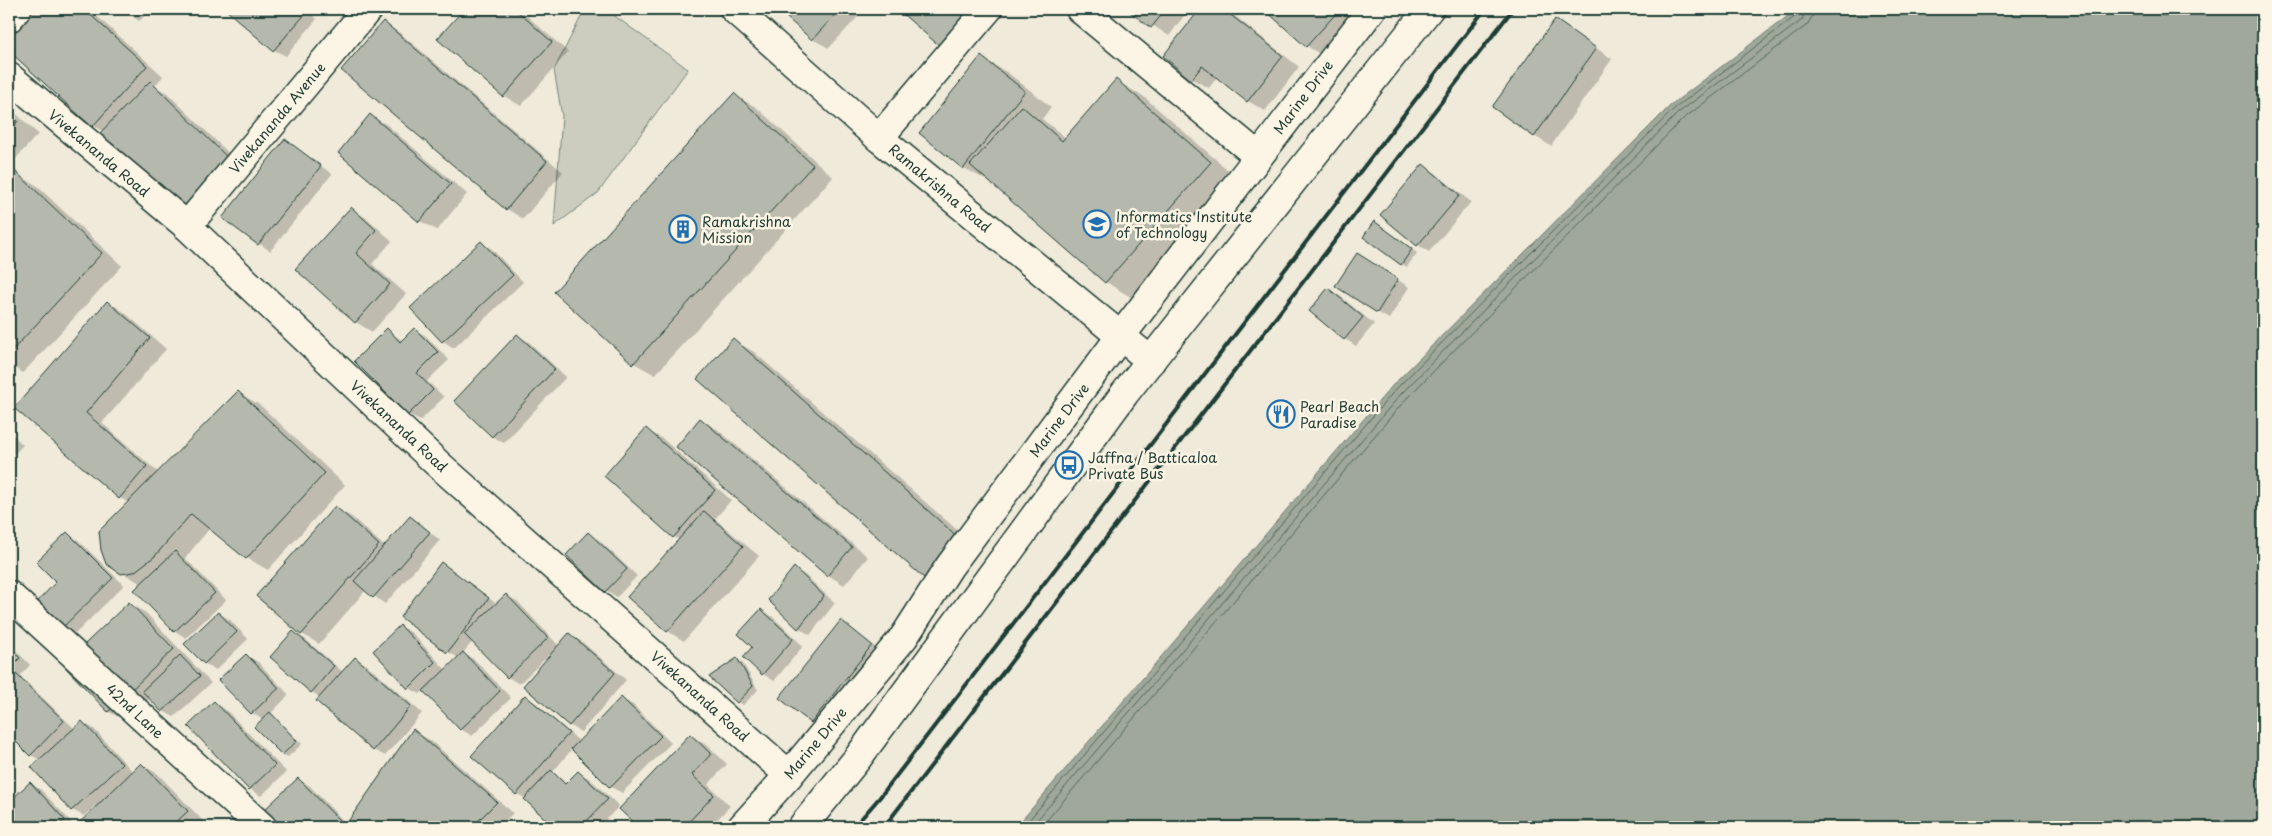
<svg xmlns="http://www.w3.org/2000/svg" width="2272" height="836" viewBox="0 0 2272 836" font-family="'Playpen Sans',sans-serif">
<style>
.green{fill:#cccdbf;stroke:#76857a}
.water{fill:#9fa89a;stroke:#6c7d71}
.shadow{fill:#0003;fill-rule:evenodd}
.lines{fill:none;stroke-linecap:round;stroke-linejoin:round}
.shore{stroke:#52685d;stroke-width:1}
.building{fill:#b5b9ad;stroke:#1f3d34}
.street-casing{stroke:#1f3d34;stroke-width:31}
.secondary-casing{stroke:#1f3d34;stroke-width:31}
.primary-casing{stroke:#1f3d34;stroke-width:31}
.street{stroke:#fcf5e5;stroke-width:28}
.secondary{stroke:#fcf5e5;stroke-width:28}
.primary{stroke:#fcf5e5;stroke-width:28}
.rail{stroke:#1f3d34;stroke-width:4}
.labels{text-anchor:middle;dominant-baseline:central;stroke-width:5;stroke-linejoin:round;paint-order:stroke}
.street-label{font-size:14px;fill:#1f3d34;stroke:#fcf5e5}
.poi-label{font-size:14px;fill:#1f3d34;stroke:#fcf5e5;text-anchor:start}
</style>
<rect width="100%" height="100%" fill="#efeada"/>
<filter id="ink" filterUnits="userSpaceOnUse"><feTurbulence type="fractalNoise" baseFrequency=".02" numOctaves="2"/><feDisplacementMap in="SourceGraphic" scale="10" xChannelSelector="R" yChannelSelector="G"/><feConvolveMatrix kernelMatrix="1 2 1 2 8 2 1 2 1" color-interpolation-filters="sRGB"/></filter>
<g filter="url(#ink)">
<polygon class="green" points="585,9 605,9 688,69 598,193 554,226 562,116 554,70"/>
<polygon class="water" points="1797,9 2263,9 2263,827 1016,827 1392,386 1671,105"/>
<g class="shadow">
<polygon points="24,9 89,9 163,76 155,86 167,93 249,173 199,225 103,131 93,126 9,49 9,26"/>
<polygon points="122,9 152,9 139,21"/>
<polygon points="227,9 305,9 317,19 286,56 274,50"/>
<polygon points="465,9 519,9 568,52 521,106 504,96 439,39"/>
<polygon points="779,9 865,9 829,48 812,39"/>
<polygon points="899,9 974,9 944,48"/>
<polygon points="1128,9 1189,9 1169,36"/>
<polygon points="1202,9 1226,9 1299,67 1265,111 1248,101 1217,77 1209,88 1192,79 1164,56"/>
<polygon points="1266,9 1358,9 1323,56 1307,46"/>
<polygon points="1555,20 1612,59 1551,146 1534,136"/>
<polygon points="383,23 400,33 563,172 523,219 507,209 343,70"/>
<polygon points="981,57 1008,73 1051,107 1042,119 1066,138 1116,81 1143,96 1237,178 1132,298 1106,282 991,183 964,168 921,133"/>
<polygon points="734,95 756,107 833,177 655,375 634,363"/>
<polygon points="9,107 38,134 9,166"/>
<polygon points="370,115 387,125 467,194 437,230 420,221 339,152"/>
<polygon points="285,140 332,174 270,251 223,218"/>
<polygon points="1423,165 1434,172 1471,202 1429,252 1418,245 1382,215"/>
<polygon points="15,173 36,185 122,266 23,373 9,364 9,180"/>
<polygon points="351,209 368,219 392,241 372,264 406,294 372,332 356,322 297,269"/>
<polygon points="1380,226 1417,253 1407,267 1402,264"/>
<polygon points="481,243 492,249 523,282 454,348 443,341"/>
<polygon points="1368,261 1409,287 1389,319 1377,312"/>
<polygon points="1328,290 1340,296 1374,324 1356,346 1345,339"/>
<polygon points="108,302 124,312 166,349 102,423 159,473 239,393 260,405 345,485 268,570 247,558 210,528 185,558 226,600 186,638 175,631 142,584 121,572 129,503 120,498 16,408"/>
<polygon points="414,329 426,336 449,360 427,381 444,397 420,421 408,414 387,330 403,341"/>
<polygon points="517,335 529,342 566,377 504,443 492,436"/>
<polygon points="733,340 754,352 980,550 945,589 924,577"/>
<polygon points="701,420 717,429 868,557 844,585 828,575"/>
<polygon points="646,430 663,439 731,500 715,519 759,556 684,641 667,631 680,540 674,537"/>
<polygon points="9,431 23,445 9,460"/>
<polygon points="335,508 352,517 385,547 411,518 440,540 385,604 366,590 319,644 302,634 258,596"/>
<polygon points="67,533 78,540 124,585 74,635 62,628 58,582"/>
<polygon points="588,533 599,540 637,576 617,597 606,591"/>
<polygon points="441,564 497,604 506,595 518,602 559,646 570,635 581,641 626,680 581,732 569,725 552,652 519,684 508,677 473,641 463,653 475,660 511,698 472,736 461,729 424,690 420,694 409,688 400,626 412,633 446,670 459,658 448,652"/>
<polygon points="795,569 806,576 835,603 810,635 799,628 770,600"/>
<polygon points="129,603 146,613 211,683 174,717 163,711 150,698 126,721 109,712 65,665"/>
<polygon points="762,610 773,617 803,646 774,681 763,674 744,657 754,647"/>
<polygon points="219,613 230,620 248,639 216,670 204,663"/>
<polygon points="841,622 883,653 823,729 811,722"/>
<polygon points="293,633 305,639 343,672 355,658 367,665 422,713 385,756 374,750 321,698 312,692 272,657"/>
<polygon points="9,643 30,665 20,676 75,729 82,722 94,729 133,772 141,764 158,774 203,821 197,827 79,827 78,826 96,808 95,806 84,816 72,810 40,760 31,755 9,733"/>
<polygon points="246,655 258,662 289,695 270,714 302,744 288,757 282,754 263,720 252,713 220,680"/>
<polygon points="737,659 742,662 758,690 743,705 738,702"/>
<path d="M525 697 536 703 580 742 622 699 633 705 671 743 622 793 611 787 572 749 552 773 567 783 578 772 590 779 619 806 599 827H556L527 799 517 794 473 756ZM560 777 571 787 569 789 560 780Z"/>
<polygon points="215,703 226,710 286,772 261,796 250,789 190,727"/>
<polygon points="413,731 430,740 513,813 500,826 501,827 278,827 264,812 298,779 310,786 347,825"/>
<polygon points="690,735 707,745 727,764 708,785 730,806 710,827 640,827 621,809"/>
<polygon points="9,779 15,784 9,791"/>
<polygon points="30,784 41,790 76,827 9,827 9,803"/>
</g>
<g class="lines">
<g class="shore">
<polyline points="1023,827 1396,389 1674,109 1797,15 1800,9"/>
<polyline points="1031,827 1401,394 1678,113 1802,20 1806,9"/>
<polyline points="1041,827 1406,399 1683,119 1807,25 1812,17 1814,9"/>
</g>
</g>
<g class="building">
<polygon points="22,9 84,9 147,66 92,127 9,51 9,24"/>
<polygon points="225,9 303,9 307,12 273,51"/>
<polygon points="464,9 515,9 552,42 503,97 437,39"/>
<polygon points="777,9 840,9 812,40"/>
<polygon points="897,9 971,9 943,49"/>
<polygon points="1126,9 1166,9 1151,28"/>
<polygon points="1200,9 1223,9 1283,56 1247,102 1202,66 1191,80 1163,56"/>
<polygon points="1264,9 1340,9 1306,47"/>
<polygon points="1555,19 1596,48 1534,137 1492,107"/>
<polygon points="383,21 547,161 506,210 341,70"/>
<polygon points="981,56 1025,91 963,169 919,133"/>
<polygon points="1116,79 1211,162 1105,283 970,165 1022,106 1062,141"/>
<polygon points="150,81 233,163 181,217 98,135"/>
<polygon points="734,93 813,165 633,364 554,292"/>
<polygon points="9,113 18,121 9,131"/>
<polygon points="370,114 451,184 419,222 338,153"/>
<polygon points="285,139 321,166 258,245 222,218"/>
<polygon points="1423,164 1460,195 1417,246 1380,215"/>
<polygon points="15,171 102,253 9,354 9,178"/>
<polygon points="351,207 376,230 356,253 390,284 355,323 295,269"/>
<polygon points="1374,221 1412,249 1401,265 1363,237"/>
<polygon points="481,241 513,275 442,342 410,308"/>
<polygon points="1357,253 1398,279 1377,313 1335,286"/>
<polygon points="1328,288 1363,317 1344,340 1309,311"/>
<polygon points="107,301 150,338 86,413 147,466 119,499 14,408"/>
<polygon points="387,328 400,342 414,328 438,352 417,373 433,390 408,415 354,361"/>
<polygon points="517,334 555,369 492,437 454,401"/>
<polygon points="733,338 959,538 924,578 697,379"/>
<polygon points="238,391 325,473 246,559 191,514 155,556 134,572 121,574 106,564 101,550 99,531"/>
<polygon points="700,418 852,547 827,576 676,447"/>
<polygon points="646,428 715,490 673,538 604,476"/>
<polygon points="335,506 379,545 301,635 256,596"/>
<polygon points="704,511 743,546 667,632 627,597"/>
<polygon points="410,516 430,532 373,598 354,581"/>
<polygon points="67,532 113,578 61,629 35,604 56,582 36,562"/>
<polygon points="588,532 627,569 605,592 566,555"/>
<polygon points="175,551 215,593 174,632 134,590"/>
<polygon points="441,562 489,598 447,653 400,617"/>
<polygon points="794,567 824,596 798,629 768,600"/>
<polygon points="506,594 548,638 507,678 464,634"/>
<polygon points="129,602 174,649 108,712 63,665"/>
<polygon points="761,609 793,639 762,675 743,657 752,647 738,634"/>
<polygon points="218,612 237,632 204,664 184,644"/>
<polygon points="841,620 872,645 811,723 779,698"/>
<polygon points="400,625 435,662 408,689 373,651"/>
<polygon points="293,631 334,666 311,693 270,657"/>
<polygon points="569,633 615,673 569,726 523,686"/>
<polygon points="9,647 20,658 9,669"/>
<polygon points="463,652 500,691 460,730 423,691"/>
<polygon points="246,654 279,688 251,714 218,680"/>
<polygon points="180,655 200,676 162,712 142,691"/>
<polygon points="355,657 411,706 373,751 316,701"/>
<polygon points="737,658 753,686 737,703 709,677"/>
<polygon points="12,670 64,721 30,756 9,735 9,673"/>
<polygon points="525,695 569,733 516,795 471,756"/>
<polygon points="621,697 661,736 610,788 571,749"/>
<polygon points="214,701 275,765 249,790 188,726"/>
<polygon points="270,712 297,741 282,755 254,727"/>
<polygon points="82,721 122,764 71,811 31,767"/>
<polygon points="413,729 497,802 472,827 344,827"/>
<polygon points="690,734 711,754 692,775 714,795 684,827 638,827 619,809"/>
<polygon points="141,763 188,811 171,827 77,827 76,826"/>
<polygon points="551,770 565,784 578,771 608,799 581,827 554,827 524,799"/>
<polygon points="298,778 340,821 333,827 276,827 262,812"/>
<polygon points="30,782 65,820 57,827 9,827 9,802"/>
</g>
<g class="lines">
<g class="street-casing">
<g id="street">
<polyline points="1080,9 1258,156"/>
<polyline points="9,18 17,9"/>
<polyline points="879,138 988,9"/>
<polyline points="187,226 368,9"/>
<polyline points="9,595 262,827"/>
</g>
</g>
<g class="secondary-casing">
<g id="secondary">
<polyline points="734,9 879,138 1151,361"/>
<polyline points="9,77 187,226 438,464 789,775"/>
</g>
</g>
<g class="primary-casing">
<g id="primary">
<polyline points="742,827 789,775 904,637 949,567 1120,337 1372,9"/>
<polyline points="802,827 857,759 1125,393 1429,9"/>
</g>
</g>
<use href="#street" class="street"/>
<use href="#secondary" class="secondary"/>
<use href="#primary" class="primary"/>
<g class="rail">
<polyline points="854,827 880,797 1485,9"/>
<polyline points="884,827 1513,9"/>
</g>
</g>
</g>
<defs>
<g id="university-ring" transform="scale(1.4375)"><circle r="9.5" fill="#fcf5e5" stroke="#1f6fb2" stroke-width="1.5"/><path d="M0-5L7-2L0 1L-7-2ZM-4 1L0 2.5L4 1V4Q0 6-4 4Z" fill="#1f6fb2"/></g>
<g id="building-ring" transform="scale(1.4375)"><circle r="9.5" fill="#fcf5e5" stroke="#1f6fb2" stroke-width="1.5"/><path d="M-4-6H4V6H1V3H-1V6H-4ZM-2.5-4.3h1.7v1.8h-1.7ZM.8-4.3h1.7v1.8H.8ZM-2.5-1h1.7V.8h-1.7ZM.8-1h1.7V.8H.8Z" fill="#1f6fb2"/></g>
<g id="restaurant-ring" transform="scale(1.4375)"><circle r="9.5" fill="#fcf5e5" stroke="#1f6fb2" stroke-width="1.5"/><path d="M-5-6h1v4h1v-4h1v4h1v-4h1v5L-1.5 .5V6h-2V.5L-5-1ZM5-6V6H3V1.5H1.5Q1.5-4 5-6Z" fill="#1f6fb2"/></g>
<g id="bus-ring" transform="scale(1.4375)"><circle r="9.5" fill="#fcf5e5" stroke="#1f6fb2" stroke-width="1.5"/><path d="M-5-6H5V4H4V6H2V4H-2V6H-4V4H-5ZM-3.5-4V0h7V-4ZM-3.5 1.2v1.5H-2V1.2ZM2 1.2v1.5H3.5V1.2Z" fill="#1f6fb2"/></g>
</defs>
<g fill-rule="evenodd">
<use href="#university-ring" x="1097" y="224"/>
<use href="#building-ring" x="683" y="229"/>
<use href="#restaurant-ring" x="1281" y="414"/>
<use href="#bus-ring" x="1069" y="465"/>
</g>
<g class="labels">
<g class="street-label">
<text transform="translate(1303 97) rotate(-53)">Marine Drive</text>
<text transform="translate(277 118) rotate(-50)">Vivekananda Avenue</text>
<text transform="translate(99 153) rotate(40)">Vivekananda Road</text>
<text transform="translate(940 188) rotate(40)">Ramakrishna Road</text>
<text transform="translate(1059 420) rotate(-53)">Marine Drive</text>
<text transform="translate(399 426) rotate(43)">Vivekananda Road</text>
<text transform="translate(700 696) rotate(42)">Vivekananda Road</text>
<text transform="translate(135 711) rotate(43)">42nd Lane</text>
<text transform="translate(815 743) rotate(-50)">Marine Drive</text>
</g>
<g class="poi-label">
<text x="1116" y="216">Informatics Institute<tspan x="1116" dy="16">of Technology</tspan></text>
<text x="702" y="221">Ramakrishna<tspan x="702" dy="16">Mission</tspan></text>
<text x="1300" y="406">Pearl Beach<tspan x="1300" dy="16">Paradise</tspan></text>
<text x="1088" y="457">Jaffna / Batticaloa<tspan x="1088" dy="16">Private Bus</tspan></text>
</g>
</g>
<rect width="2272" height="836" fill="none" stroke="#fcf5e5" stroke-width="30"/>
<rect x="15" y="15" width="2242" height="806" fill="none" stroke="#1f3d34" stroke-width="2" filter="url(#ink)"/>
</svg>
